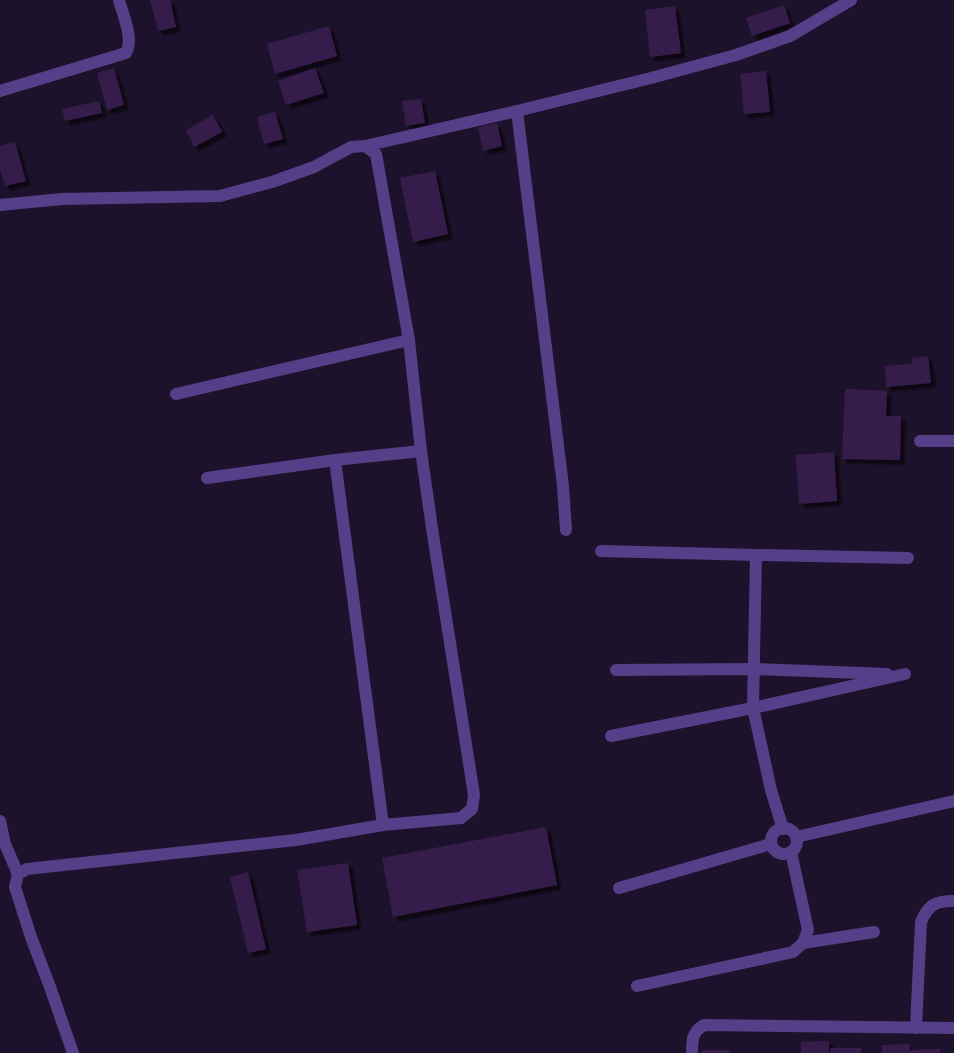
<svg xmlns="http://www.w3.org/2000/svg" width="954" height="1053" viewBox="0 0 954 1053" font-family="'Alegreya Sans',sans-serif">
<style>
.building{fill:#351e4b;filter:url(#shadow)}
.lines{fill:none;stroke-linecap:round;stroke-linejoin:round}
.minor{stroke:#573e88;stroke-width:12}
</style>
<defs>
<filter id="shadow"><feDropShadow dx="4.5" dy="4.5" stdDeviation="1" flood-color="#0009"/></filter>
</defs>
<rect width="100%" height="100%" fill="#1d122b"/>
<g class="building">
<polygon points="150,0 170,0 176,27 158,31"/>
<polygon points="784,5 790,23 752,36 746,18"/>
<polygon points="675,6 681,53 650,57 645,10"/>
<polygon points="329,26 337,56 275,74 267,44"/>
<polygon points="114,68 124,105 107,110 97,73"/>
<polygon points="315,68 324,93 286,105 278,81"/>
<polygon points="766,71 770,112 744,114 740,74"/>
<polygon points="421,99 425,123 406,126 402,101"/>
<polygon points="99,101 102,113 65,121 62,109"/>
<polygon points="275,112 283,139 264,144 257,117"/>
<polygon points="213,115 222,132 194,147 186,130"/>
<polygon points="497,123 502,146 483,151 478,127"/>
<polygon points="15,142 26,181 5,186 0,169 0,146"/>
<polygon points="435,171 448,234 413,242 400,178"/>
<polygon points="928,356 931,383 886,387 885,366 912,364 912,358"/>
<polygon points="845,389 887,391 886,416 901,416 900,460 842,459"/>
<polygon points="834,452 837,501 799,504 796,455"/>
<polygon points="546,827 557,885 393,917 382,858"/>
<polygon points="348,863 357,925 307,932 297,870"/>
<polygon points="248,872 266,949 248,953 230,877"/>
<polygon points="829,1041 829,1053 801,1053 801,1042"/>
<polygon points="909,1044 910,1053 882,1053 882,1045"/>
<rect x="830" y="1048" width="31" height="5"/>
<polygon points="940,1049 940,1053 910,1053 910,1050"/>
<rect x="702" y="1050" width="27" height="3"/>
</g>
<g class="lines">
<g class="minor">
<path d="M0 91 126 53C134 38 123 16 119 0"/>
<polyline points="517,111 563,486 566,530"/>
<polyline points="365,146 517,111 651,78 736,55 790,36 851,0"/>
<polyline points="0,205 62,199 220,196 272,182 314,167 351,147 365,146 376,154 409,340 421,451 433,535 474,795 472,809 461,818 383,825 296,840 27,869 18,874 15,887 31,937 50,987 73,1053"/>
<polyline points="176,394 409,340"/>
<polyline points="920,441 954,441"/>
<polyline points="335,460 383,825"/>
<polyline points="207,478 335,460 421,451"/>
<polyline points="601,551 756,555"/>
<polyline points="616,670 754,669 887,674"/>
<polyline points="611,736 753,708 905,674"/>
<polyline points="0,821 5,844 18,874"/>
<circle cx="784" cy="841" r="13"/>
<polyline points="783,829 771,790 753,708 756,555 908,558"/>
<polyline points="796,837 954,801"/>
<polyline points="619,888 771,844"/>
<polyline points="803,943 874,932"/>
<polyline points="637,986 793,952 803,943 808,930 791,852"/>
<path d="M916 1028 921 922C928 905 935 901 954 901"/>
<path d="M692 1053C692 1040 692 1032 704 1025L954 1028"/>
</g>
</g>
</svg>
